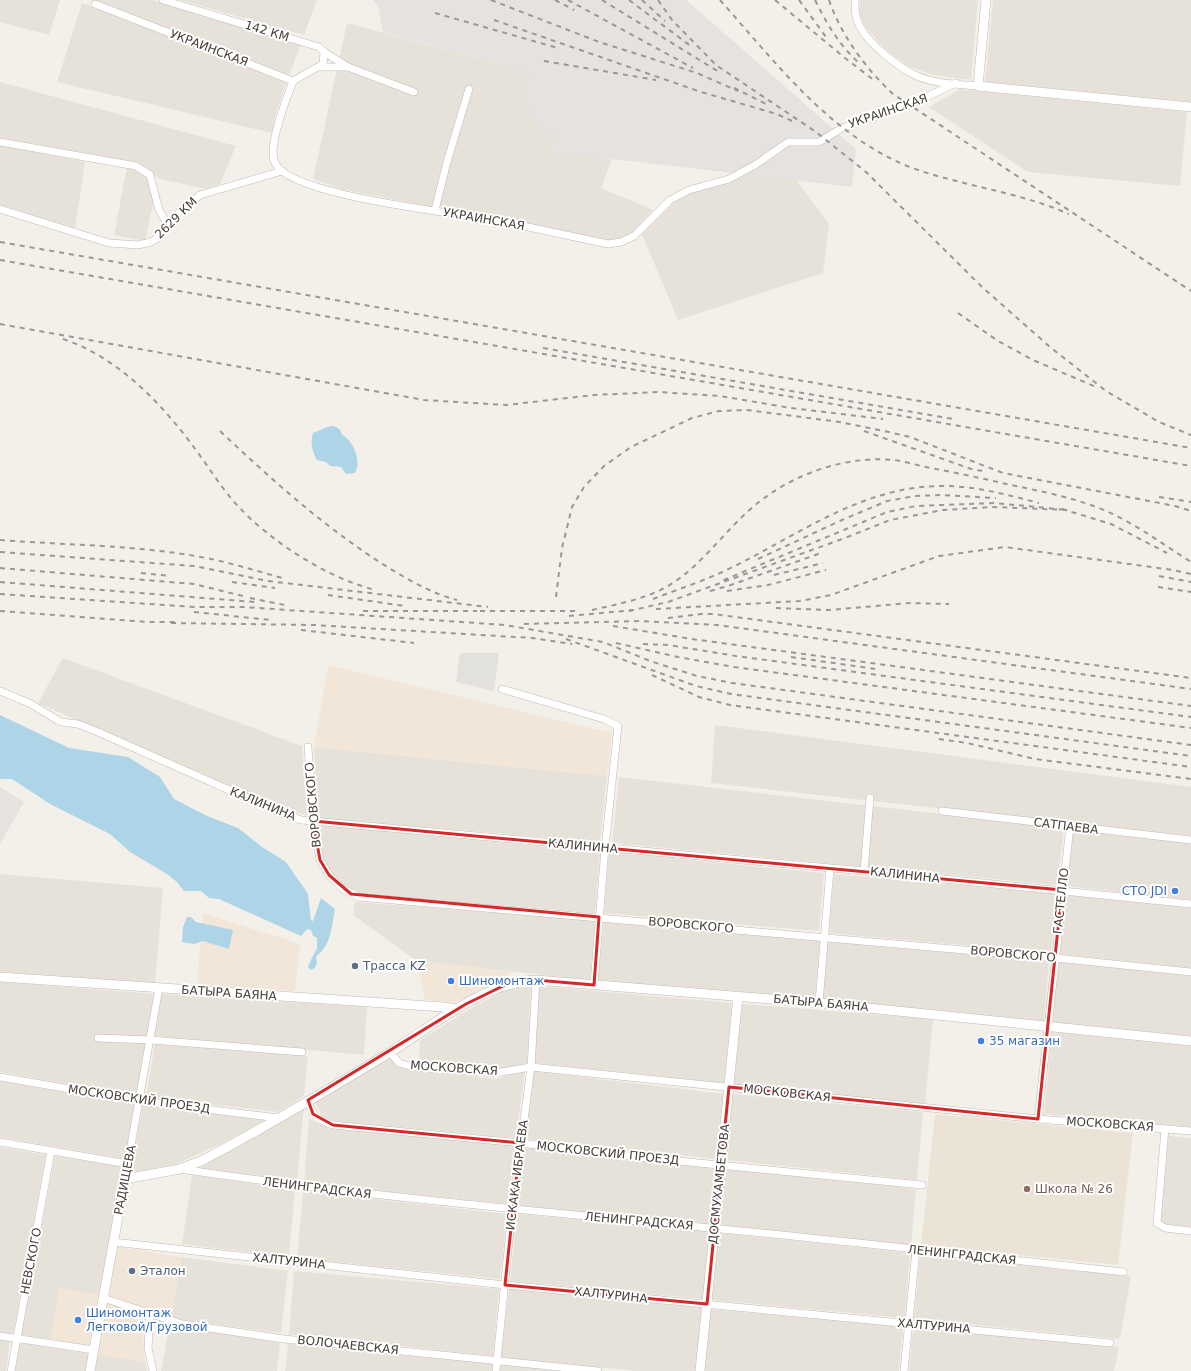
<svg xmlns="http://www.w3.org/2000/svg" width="1191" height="1371" viewBox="0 0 1191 1371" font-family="'DejaVu Sans',sans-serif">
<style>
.residential{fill:#e6e2d9}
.commercial{fill:#f2e6d9}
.industrial{fill:#e6e2df}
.education{fill:#ebe4d6}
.parking{fill:#e2e1de}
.water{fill:#aed4e8}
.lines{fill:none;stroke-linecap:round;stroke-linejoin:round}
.minor-casing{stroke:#c1bab1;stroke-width:8}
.tertiary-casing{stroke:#c1bab1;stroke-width:10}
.minor{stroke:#fff;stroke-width:7}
.tertiary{stroke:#fff;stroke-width:9}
.rail{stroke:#989898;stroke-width:2;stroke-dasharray:5 5;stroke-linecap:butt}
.marked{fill:none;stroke:#d62828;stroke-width:3;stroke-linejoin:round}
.shop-dot{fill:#3f7fe0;stroke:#fff;stroke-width:1.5}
.service-dot{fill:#5c6f8a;stroke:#fff;stroke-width:1.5}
.education-dot{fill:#8d6e63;stroke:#fff;stroke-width:1.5}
.labels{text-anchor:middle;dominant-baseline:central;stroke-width:4;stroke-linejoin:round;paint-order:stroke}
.street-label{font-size:12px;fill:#464139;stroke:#fff}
.shop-label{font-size:12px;fill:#366cbe;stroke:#fff;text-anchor:start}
.service-label{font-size:12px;fill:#4e5e75;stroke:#fff;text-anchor:start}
.education-label{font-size:12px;fill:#785e54;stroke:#fff;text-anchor:start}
</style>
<rect width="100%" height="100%" fill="#f3f0ea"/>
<g class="residential">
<polygon points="0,0 60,0 49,35 0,22"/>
<polygon points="95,0 153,0 301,44 289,75"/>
<polygon points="180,0 317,0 304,35"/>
<polygon points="860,0 978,0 971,80 933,75 910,67 886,50 864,25 859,12"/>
<polygon points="993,0 1191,0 1191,102 985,82"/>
<polygon points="82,3 286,83 275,117 272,133 57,82"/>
<polygon points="347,23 530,72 559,136 553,152 612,159 601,188 653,210 632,233 619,239 605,241 494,217 439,207 450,161 473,88 467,85 443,161 432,207 341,189 313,179"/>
<polygon points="0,82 236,146 220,184 206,189 160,179 137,162 0,138"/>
<polygon points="960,89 1187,112 1180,186 1028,172 929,107"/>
<polygon points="0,145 85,162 75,228 0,205"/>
<polygon points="777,154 829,224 823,273 678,320 642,234 676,201 690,192 730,182"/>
<polygon points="127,167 143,173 151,181 154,199 145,241 114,235"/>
<polygon points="63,658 302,746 307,815 282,809 38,703"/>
<polygon points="715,725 1191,787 1191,836 711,783"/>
<polygon points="314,747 607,776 600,842 317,818"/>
<polygon points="619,777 1064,828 1057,885 612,843"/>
<polygon points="318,825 600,852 595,913 360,893 344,886 332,874 321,851"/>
<polygon points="1073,830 1191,843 1191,900 1066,886"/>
<polygon points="609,852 824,873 819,931 604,913"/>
<polygon points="0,874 163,888 155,983 0,972"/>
<polygon points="834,874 1057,894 1051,953 829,933"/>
<polygon points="1065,895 1191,908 1191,968 1060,954"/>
<polygon points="355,902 595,920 590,980 417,961 353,915"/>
<polygon points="604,921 820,941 815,998 598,981"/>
<polygon points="828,942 1049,961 1044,1021 823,1000"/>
<polygon points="1059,962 1191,976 1191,1036 1052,1023"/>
<polygon points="0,982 154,994 136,1096 0,1072"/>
<polygon points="531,986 527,1063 495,1070 419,1064 420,1040 475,1006 506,990"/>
<polygon points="539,986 732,1003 724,1083 535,1063"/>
<polygon points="162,994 367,1007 364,1055 154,1036"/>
<polygon points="742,1004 933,1019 925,1104 734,1085"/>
<polygon points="1052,1032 1191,1046 1191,1127 1044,1114"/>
<polygon points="155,1044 308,1056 304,1096 278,1112 146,1097"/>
<polygon points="389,1057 401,1068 495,1079 525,1070 516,1138 334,1121 322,1116 314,1101"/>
<polygon points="533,1071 724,1094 717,1159 525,1139"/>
<polygon points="0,1081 135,1105 125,1159 0,1137"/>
<polygon points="733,1094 923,1112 917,1180 726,1160"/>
<polygon points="143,1105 265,1120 223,1143 176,1164 130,1173"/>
<polygon points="304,1107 297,1180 197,1169 228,1152"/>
<polygon points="309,1118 317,1123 333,1129 516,1146 508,1204 304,1183"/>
<polygon points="1169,1136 1191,1138 1191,1227 1159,1225"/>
<polygon points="0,1147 46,1155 13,1335 0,1332"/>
<polygon points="525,1147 717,1167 711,1224 518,1206"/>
<polygon points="55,1156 123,1167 99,1295 59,1288 51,1339 21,1335"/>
<polygon points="725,1168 916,1189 911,1245 718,1225"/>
<polygon points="192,1175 295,1190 289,1257 182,1244"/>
<polygon points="303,1191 507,1214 500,1279 297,1258"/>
<polygon points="517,1214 709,1231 704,1299 510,1281"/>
<polygon points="719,1233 910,1253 905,1318 712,1300"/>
<polygon points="920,1255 1131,1276 1120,1339 914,1319"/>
<polygon points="181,1257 288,1271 281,1333 183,1320 171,1317"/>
<polygon points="294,1271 499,1289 493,1356 289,1334"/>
<polygon points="509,1289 703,1308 696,1371 638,1371 501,1358"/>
<polygon points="710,1309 903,1327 899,1371 704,1371"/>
<polygon points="170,1325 280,1343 277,1371 161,1371"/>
<polygon points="913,1328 1119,1347 1114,1371 909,1371"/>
<polygon points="0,1340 10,1341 6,1371 0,1371"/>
<polygon points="20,1343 89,1354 86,1371 15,1371"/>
<polygon points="288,1344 493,1364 492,1371 285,1371"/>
<polygon points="97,1354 145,1362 147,1371 94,1371"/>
<polygon points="501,1364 557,1371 500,1371"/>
</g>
<g class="commercial">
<polygon points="328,665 612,733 607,776 314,747"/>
<polygon points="203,913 300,944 295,991 197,985"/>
<polygon points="417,961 514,972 461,1000 450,1002 425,1000"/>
<polygon points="116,1246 181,1257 171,1317 107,1295"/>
<polygon points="59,1288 99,1295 89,1346 51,1339"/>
<polygon points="106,1303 146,1318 143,1339 145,1362 97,1354"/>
</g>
<g class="industrial">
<polygon points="373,0 686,0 856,149 852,187 553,152 559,136 536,127 523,91 529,72 383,32 378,6"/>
<polygon points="0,787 24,802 0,844"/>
</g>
<polygon class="education" points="935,1114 1133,1133 1118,1265 921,1245"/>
<polygon class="parking" points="460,653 499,653 494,691 456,682"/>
<g class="water">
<path d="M330 426C337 426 340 428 342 435 353 440 362 461 355 473L346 474 341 467 330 466 326 462 317 460C312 451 310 443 313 433Z"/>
<path d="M0 715 69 748 128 757 160 777 174 799 207 816 238 828 262 847 286 862 308 894 311 920 313 921 321 898 335 909C332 925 331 947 316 956L317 963 315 968 311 970 308 967C310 962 314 953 317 949V938L313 936 311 930 307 929 301 936 219 899 209 898 201 891H184L177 882 167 874 130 852 110 834 50 804 12 779H0Z"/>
<polygon points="187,917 191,917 196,922 233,930 229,949 203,941 194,944 182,942 183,927"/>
</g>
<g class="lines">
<g class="minor-casing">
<g id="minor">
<polyline points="163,0 319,47 324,52 323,64 293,81"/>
<path d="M855 0C855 9 855 18 860 27 870 45 899 68 917 76 935 84 958 84 978 86"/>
<path d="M95 4 293 81C287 98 267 146 275 163 290 196 457 213 495 220 533 228 570 236 608 244L621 242 634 236 670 200 689 190 729 179 755 165 788 142H819L842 128 909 105 956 83"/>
<polyline points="324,52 348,67"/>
<polyline points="319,67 348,67 414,92"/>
<polyline points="0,142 136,166 150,175 159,210 168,225"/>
<polyline points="0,209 109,243 138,245 151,242 159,237 181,210 200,195 282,171"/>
<polyline points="435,210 447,162 469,89"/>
<polyline points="502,689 604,719 618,726 605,848 594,985"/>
<polyline points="0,691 29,703 61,722 78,724 98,732 281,813 301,820 864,871 1191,904"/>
<polyline points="308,747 313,821 320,860 329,875 343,889 359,897 1055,958 1191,972"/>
<polyline points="942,811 1191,840"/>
<polyline points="864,871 870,798"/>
<polyline points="819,1003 830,869"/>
<polyline points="98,1038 151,1040 302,1052"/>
<polyline points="390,1052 399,1063 413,1067 495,1073 531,1067 1038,1119 1191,1131"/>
<polyline points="0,1077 139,1101 279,1118"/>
<path d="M308 1100C311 1114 319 1121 333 1125L520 1143 608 1154 922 1185"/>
<polyline points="1038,1119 1070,826"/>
<polyline points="1165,1129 1157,1223 1165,1228 1191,1231"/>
<polyline points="0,1142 128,1164"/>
<path d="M180 1169C356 1195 533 1211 711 1228 849 1241 986 1257 1123 1272"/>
<polyline points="125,1179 159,988"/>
<polyline points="113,1242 505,1285 1110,1343"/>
<polyline points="103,1298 182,1324 284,1339 598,1371"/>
<polyline points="150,1315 148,1348 153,1371"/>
<polyline points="0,1336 94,1350"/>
<polyline points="11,1371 51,1151"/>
<polyline points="496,1371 512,1210 531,1067 536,980"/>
<polyline points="904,1371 916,1250"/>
</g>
</g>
<g class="tertiary-casing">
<g id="tertiary">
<polyline points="986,0 978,86 1191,107"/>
<polyline points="0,977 443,1007 457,1009"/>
<path d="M90 1371 125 1179 180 1169 203 1160C266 1127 328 1090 389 1053 434 1025 482 983 536 980L819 1003 1191 1041"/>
<polyline points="700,1371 738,996"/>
</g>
</g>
<use href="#minor" class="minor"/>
<use href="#tertiary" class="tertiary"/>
<g class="rail">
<polyline points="491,0 599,42 697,73 738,91"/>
<polyline points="555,0 574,10"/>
<polyline points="568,0 693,68"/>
<polyline points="602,0 719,72"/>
<polyline points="629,0 692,47"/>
<polyline points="642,0 665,21"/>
<polyline points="658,0 672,20 716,65 816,132 866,172 982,287 1050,347 1106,391 1159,422 1191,435"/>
<path d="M720 0C777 64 836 143 921 171 970 187 1021 193 1069 214"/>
<polyline points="775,0 845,58 875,81"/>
<polyline points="799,0 826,37"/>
<path d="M815 0C827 24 839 45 859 63"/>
<path d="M829 0C841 35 866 69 893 94L1191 291"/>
<polyline points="435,13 558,48"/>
<polyline points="494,20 701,92 777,114 792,121"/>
<polyline points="544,61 656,80"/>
<polyline points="734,88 766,104"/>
<polyline points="0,242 1191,448"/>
<polyline points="0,260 1191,466"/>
<polyline points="958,313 998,341 1033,360 1096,387"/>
<polyline points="0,324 424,400 506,405 594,395 658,392 720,396 791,408 883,419"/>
<path d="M63 339C118 357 163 405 196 450 210 469 222 489 238 506 271 542 329 579 376 590"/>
<polyline points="543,348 953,419"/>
<path d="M220 431C271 479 322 525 381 563 405 578 430 593 457 600"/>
<polyline points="864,431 974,470 987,471"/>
<polyline points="1159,497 1191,502"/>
<polyline points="1062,509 1111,524 1167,553"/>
<path d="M0 540C65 545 131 545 195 556 226 561 256 571 286 579"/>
<polyline points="0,552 194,566 268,581 488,607"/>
<polyline points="758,559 842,520 887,501 915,496 941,495 996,498"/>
<polyline points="0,568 194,584 247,597"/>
<polyline points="141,573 170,576"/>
<polyline points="774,575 823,563"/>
<polyline points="1159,576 1191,582"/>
<polyline points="0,582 255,602"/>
<polyline points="232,582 275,588"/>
<polyline points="1158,587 1191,592"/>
<polyline points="710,591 728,586 821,553"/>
<polyline points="727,591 768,585 826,570"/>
<polyline points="0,594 195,607 244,607 505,625 603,642 650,661 697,676 732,683 1191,745"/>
<polyline points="328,595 405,606"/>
<polyline points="556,597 562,548 572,507 584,487 604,466 631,447 692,418 719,411 747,410 840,422 884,431 910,437 1003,473 1175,506 1191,511"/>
<polyline points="250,598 285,605"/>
<path d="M653 599C674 591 697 583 718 574 791 541 859 485 944 486 976 486 1008 495 1039 503"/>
<polyline points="776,608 829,610 910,603 949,604"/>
<polyline points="656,609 800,601 831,595 939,556 1005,547 1173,570 1191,574"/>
<path d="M592 610C622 603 654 598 680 578 712 554 735 517 770 494 805 470 851 456 894 460 904 461 916 465 926 467 951 472 977 477 1002 483 1034 490 1068 496 1099 508 1132 521 1161 543 1191 562"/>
<polyline points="0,611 148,622 176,622"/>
<polyline points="363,611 477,611"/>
<polyline points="480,611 576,611"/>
<polyline points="629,611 668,602 845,538 890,520 943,510 993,507 1068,510 994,503 916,506 887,512 719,582"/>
<polyline points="194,612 271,620"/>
<polyline points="569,616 634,610"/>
<polyline points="668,618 701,614 713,614 1191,678"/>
<polyline points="171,623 314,625 532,638 572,644"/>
<polyline points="524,624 640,621 717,625 1191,689"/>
<polyline points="613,626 692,639 1191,706"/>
<polyline points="301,630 414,643"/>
<polyline points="566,639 696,686 731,694 1191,756"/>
<polyline points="616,643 678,657 734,667 1191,728"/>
<polyline points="643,644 668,645 736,656 1191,717"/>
<polyline points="791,657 876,669"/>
<polyline points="652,675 699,697 730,705 1191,767"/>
<polyline points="939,739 967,743 1035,759 1191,779"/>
</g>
</g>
<path class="marked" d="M313 821 1062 890 1038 1119 729 1087 707 1304 505 1285 520 1143 333 1125 313 1114 308 1100 466 1004 505 985 536 980 594 985 599 917 351 894 329 875 320 860Z"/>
<g class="shop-dot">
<circle cx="1175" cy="891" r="4"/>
<circle cx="451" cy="981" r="4"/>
<circle cx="981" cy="1041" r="4"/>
<circle cx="78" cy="1320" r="4"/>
</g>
<g class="service-dot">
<circle cx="355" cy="966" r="4"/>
<circle cx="132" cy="1271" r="4"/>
</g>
<circle class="education-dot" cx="1027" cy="1189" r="4"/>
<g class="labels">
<g class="street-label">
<text transform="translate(267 31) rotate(17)">142 КМ</text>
<text transform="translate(209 48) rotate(21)">УКРАИНСКАЯ</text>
<text transform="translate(888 111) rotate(-19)">УКРАИНСКАЯ</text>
<text transform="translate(176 218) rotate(-44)">2629 КМ</text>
<text transform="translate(484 219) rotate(10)">УКРАИНСКАЯ</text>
<text transform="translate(263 804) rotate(22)">КАЛИНИНА</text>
<text transform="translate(313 805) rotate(-95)">ВОРОВСКОГО</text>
<text transform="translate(1066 826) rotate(7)">САТПАЕВА</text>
<text transform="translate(583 846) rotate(5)">КАЛИНИНА</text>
<text transform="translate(905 875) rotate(6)">КАЛИНИНА</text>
<text transform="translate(1061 901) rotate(-84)">ГАСТЕЛЛО</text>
<text transform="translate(691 925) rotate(5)">ВОРОВСКОГО</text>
<text transform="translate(1013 954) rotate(5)">ВОРОВСКОГО</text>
<text transform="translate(229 993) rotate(4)">БАТЫРА БАЯНА</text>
<text transform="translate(821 1003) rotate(5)">БАТЫРА БАЯНА</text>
<text transform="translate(454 1068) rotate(4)">МОСКОВСКАЯ</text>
<text transform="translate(787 1093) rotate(6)">МОСКОВСКАЯ</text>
<text transform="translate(139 1099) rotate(8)">МОСКОВСКИЙ ПРОЕЗД</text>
<text transform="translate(1110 1124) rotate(4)">МОСКОВСКАЯ</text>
<text transform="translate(608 1153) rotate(6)">МОСКОВСКИЙ ПРОЕЗД</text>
<text transform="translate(517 1175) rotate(-83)">ИСКАКА ИБРАЕВА</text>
<text transform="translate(125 1180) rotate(-79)">РАДИЩЕВА</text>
<text transform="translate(719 1184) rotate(-84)">ДОСМУХАМБЕТОВА</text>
<text transform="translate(317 1188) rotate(7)">ЛЕНИНГРАДСКАЯ</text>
<text transform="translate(639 1221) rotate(5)">ЛЕНИНГРАДСКАЯ</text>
<text transform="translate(962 1255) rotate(6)">ЛЕНИНГРАДСКАЯ</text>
<text transform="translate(31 1261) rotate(-79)">НЕВСКОГО</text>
<text transform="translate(289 1261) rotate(6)">ХАЛТУРИНА</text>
<text transform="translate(611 1295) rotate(6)">ХАЛТУРИНА</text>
<text transform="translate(934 1326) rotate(5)">ХАЛТУРИНА</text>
<text transform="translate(348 1345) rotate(6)">ВОЛОЧАЕВСКАЯ</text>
</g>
<g class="shop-label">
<text x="1167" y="891" text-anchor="end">СТО JDI</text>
<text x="459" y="981">Шиномонтаж</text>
<text x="989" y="1041">35 магазин</text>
<text x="86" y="1313">Шиномонтаж<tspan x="86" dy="14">Легковой/Грузовой</tspan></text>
</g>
<g class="service-label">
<text x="363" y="966">Трасса KZ</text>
<text x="140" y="1271">Эталон</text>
</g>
<g class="education-label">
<text x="1035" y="1189">Школа № 26</text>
</g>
</g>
</svg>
